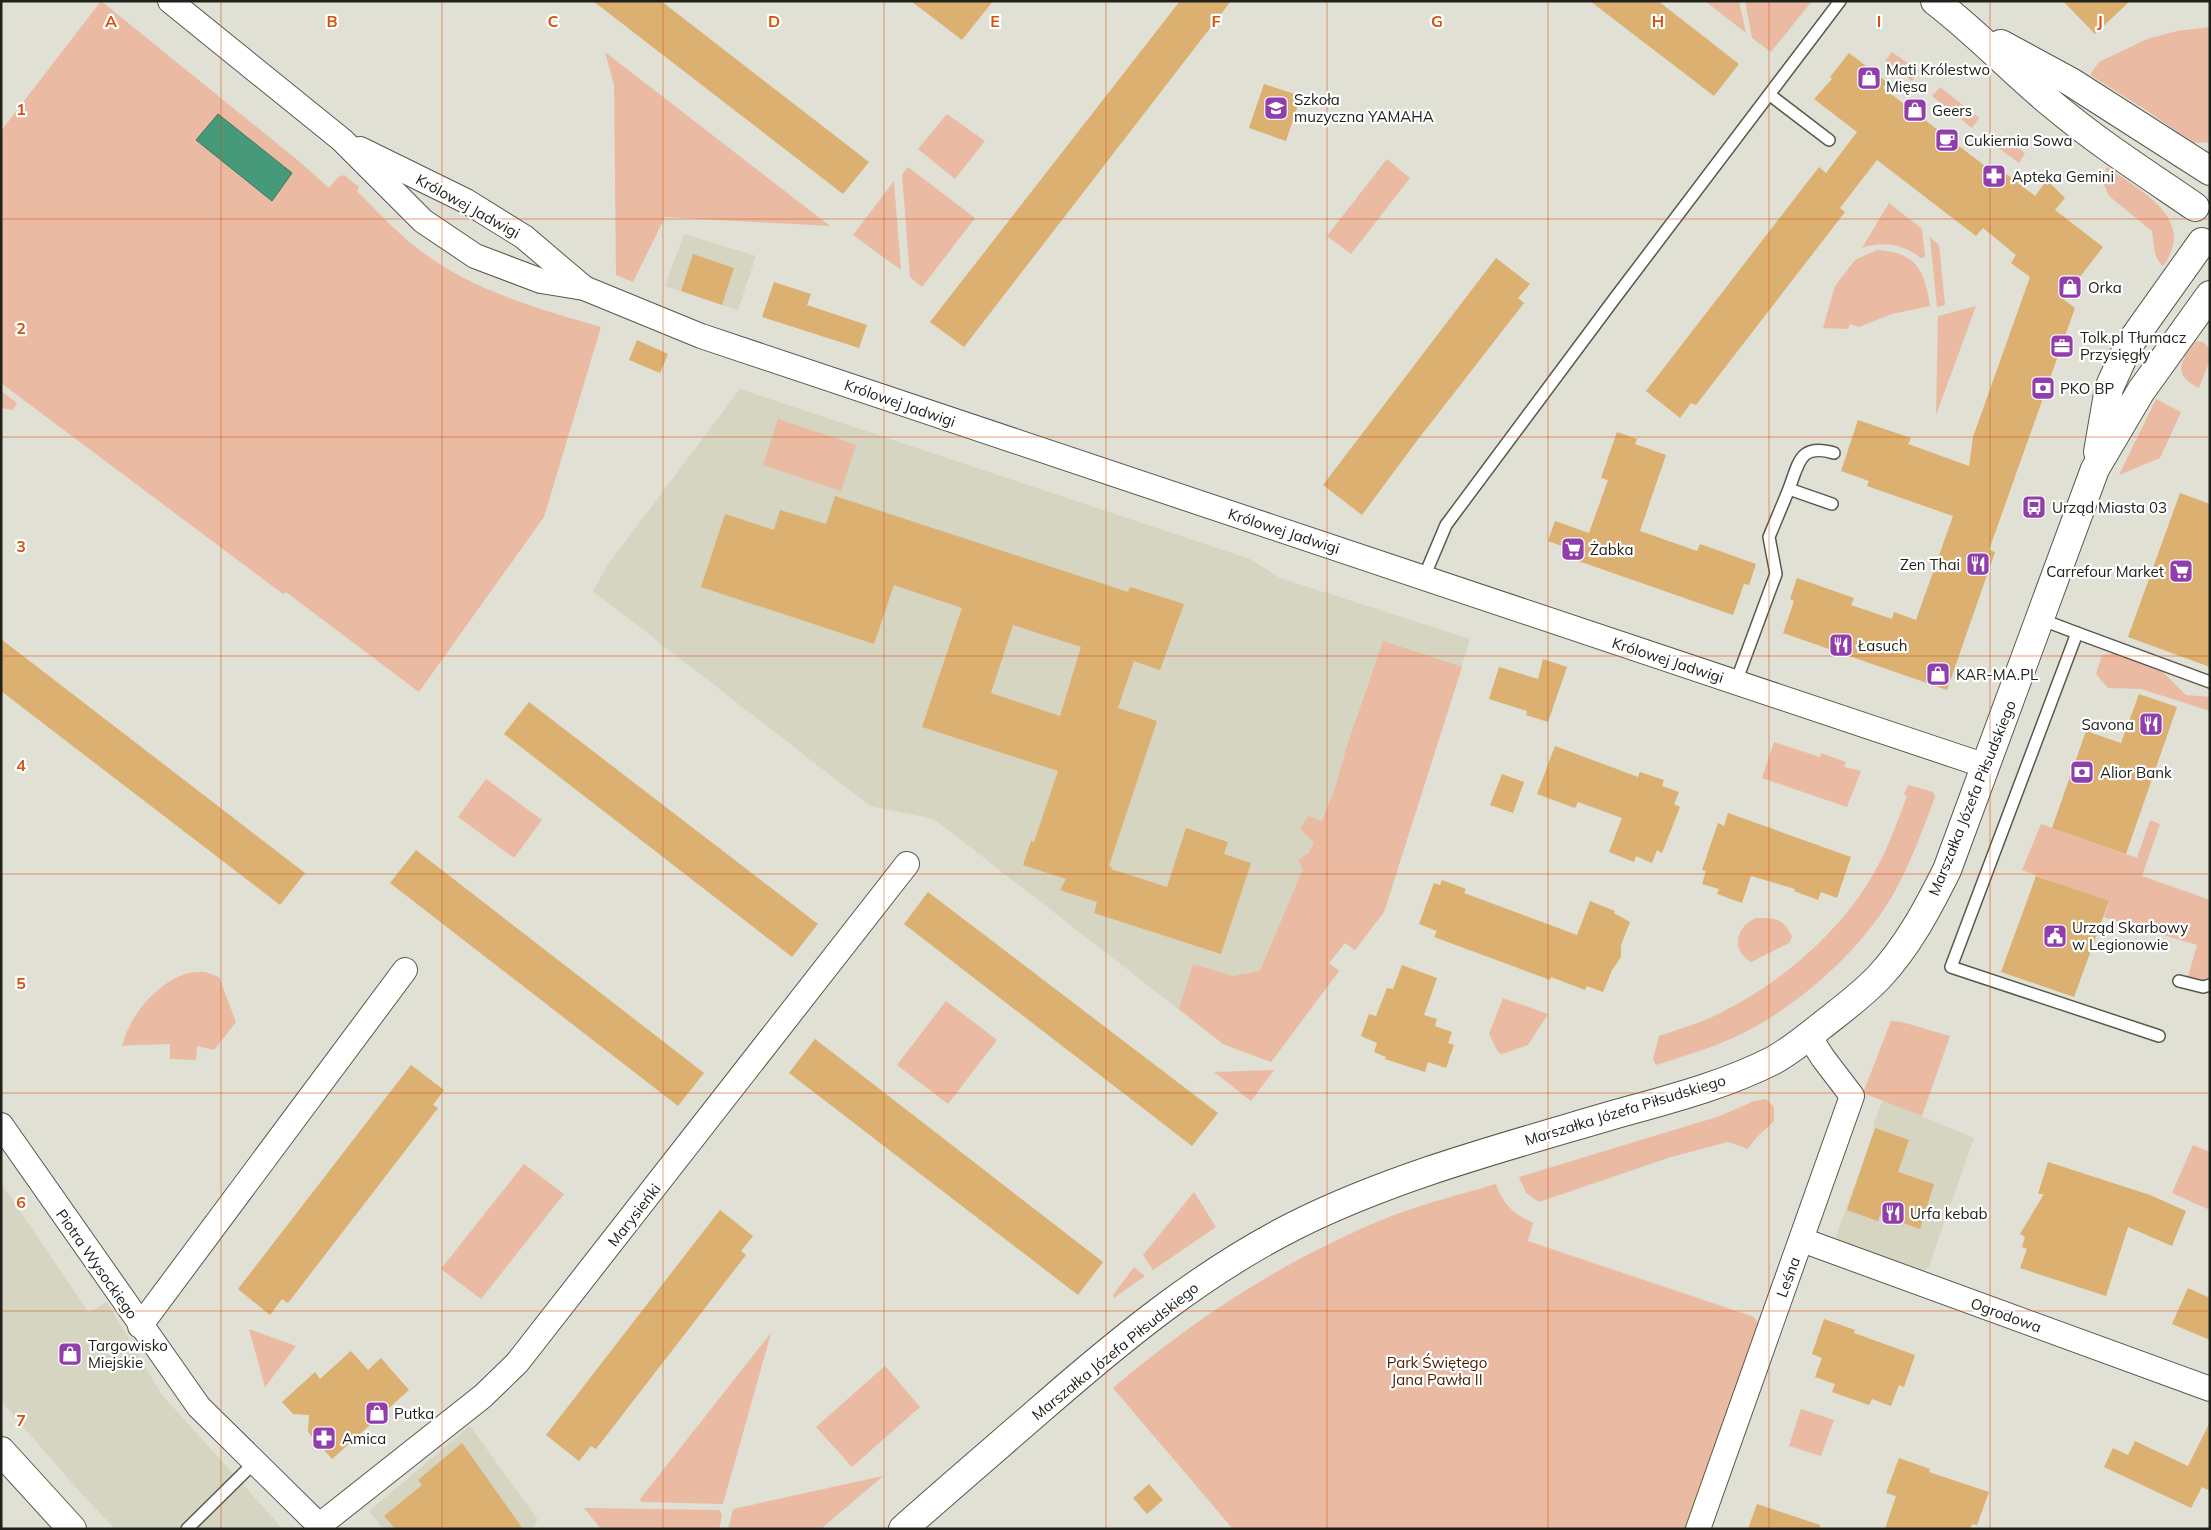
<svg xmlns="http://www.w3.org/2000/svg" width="2211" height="1530" viewBox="0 0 2211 1530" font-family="Mulish,sans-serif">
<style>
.built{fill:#d5d5c2}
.green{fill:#eabaa3}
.water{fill:#469a7a;stroke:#3b765e}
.building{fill:#dbb070;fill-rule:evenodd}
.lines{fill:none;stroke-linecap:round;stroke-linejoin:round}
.lane-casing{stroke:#58584d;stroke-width:14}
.street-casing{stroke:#58584d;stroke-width:26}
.secondary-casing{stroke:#58584d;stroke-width:30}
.lane{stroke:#fff;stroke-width:11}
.street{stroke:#fff;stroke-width:24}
.secondary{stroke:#fff;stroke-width:28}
.grid{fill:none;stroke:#d4530e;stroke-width:1;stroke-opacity:0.55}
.labels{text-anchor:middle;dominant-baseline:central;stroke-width:4.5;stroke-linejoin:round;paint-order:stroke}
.poi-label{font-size:15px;fill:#21211c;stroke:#fff;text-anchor:start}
.street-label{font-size:15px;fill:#21211c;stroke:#fff}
.park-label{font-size:15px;fill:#471c03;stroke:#fff}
.grid-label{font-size:16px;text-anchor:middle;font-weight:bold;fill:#d4530e;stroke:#fff;stroke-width:4.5;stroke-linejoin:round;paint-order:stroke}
</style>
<rect width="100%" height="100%" fill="#e0e0d4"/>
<g class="built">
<polygon points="684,234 756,256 738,310 665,286"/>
<polygon points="740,389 1250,559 1280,578 1470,639 1384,912 1355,950 1345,943 1329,963 1339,971 1271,1062 1223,1044 934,819 870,806 593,591 607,566"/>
<polygon points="1883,1100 1974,1138 1929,1266 1924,1271 1835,1239 1875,1129 1873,1125"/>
<polygon points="1,1183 89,1313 107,1302 162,1395 283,1529 115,1529 80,1492 1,1401"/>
<polygon points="470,1426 538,1520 531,1529 383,1529 369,1511"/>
</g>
<g class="green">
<path d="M101 1 300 162 329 188 338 177 344 175 359 187 357 191C378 212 398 234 421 251 473 291 540 309 601 327L544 517 419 692 286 592 283 594 1 383V131Z"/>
<polygon points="1705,1 1739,1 1746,33"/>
<polygon points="1745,1 1812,1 1771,52 1752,38"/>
<polygon points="2210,27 2210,142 2193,143 2149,112 2090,75 2099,62 2147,39 2177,31"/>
<polygon points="605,52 830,226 665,217 633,282 616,275 614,85"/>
<polygon points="1892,52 1919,71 1912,81 1885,61"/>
<polygon points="1940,87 1979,118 1972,128 1932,96"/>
<polygon points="947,114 985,141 955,179 918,149"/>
<polygon points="2000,135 2025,153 2019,163 1993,144"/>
<polygon points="1387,159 1410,178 1351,254 1327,236"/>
<polygon points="908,167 975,218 922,287 910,277 902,175"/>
<path d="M2107 167C2140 191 2198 218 2163 266 2153 258 2154 242 2152 231L2109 196 2102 180Z"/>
<polygon points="894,181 901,270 853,235"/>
<path d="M1889 203 1922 229 1925 257 1921 258C1903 244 1883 241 1862 248Z"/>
<polygon points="1930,237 1939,245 1945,305 1937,307"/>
<path d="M1877 250C1916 252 1925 270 1930 306L1892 314 1859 327 1850 324 1848 329 1823 328 1835 286 1855 260Z"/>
<polygon points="1976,306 1936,415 1938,316"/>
<path d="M2196 341 2203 342 2210 349V360L2199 388C2171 374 2181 361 2196 341Z"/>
<polygon points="1,391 17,403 13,410 1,408"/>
<polygon points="2156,399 2181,412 2160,458 2119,475"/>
<polygon points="778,419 856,445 841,491 763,465"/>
<polygon points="1383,641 1462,667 1384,912 1355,950 1345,943 1329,963 1339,971 1271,1062 1223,1044 1179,1009 1193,964 1233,976 1260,971 1303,869 1298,860 1309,853 1314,842 1300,829 1308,816 1322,821 1335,788 1347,746"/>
<polygon points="2116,653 2162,671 2186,695 2210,697 2210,711 2141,689 2108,688 2096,674 2102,655"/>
<polygon points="1774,742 1820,757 1821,753 1846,762 1844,767 1861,771 1847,807 1762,778"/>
<polygon points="486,779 542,820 514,858 458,817"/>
<path d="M1908 785 1933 792 1935 797C1922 831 1910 866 1891 898 1856 957 1785 1018 1721 1043 1699 1052 1677 1058 1656 1065L1653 1059 1659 1036C1676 1030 1693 1025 1710 1018 1775 988 1838 936 1874 873 1888 849 1897 822 1907 796L1904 794Z"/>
<polygon points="2150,820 2160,824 2142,876 2210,900 2210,979 2204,981 2188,977 2197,945 2104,917 2109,903 2022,870 2041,824 2137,858"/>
<path d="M1757 918C1776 918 1783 918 1792 937L1789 943 1751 962C1730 950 1736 925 1757 918Z"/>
<path d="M205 972 219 977 236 1022 214 1050 197 1046 196 1060 170 1059V1044C154 1045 138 1044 122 1046 130 1015 155 985 185 974 191 972 199 972 205 972Z"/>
<polygon points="1503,998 1548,1014 1528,1045 1502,1054 1498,1052 1489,1034"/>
<polygon points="946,1001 997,1040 948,1104 897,1065"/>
<polygon points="1891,1021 1902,1022 1950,1036 1922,1116 1863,1093"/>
<polygon points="1274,1070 1251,1101 1214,1072"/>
<path d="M1766 1099 1774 1107V1121C1764 1131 1755 1137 1748 1149L1728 1142 1671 1157 1539 1202 1526 1193 1519 1177 1720 1116 1754 1101Z"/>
<polygon points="2193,1145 2210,1152 2210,1210 2172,1193"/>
<polygon points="524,1164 564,1194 481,1299 441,1269"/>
<path d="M1496 1184C1503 1205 1514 1214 1533 1223L1528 1241 1754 1317 1763 1330 1691 1529H1233L1113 1388C1199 1315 1289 1257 1394 1215 1427 1203 1462 1194 1496 1184Z"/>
<polygon points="1194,1192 1216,1227 1153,1270 1143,1255"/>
<polygon points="1134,1267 1145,1276 1114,1298 1113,1295"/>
<polygon points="249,1329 296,1346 265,1387"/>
<polygon points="771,1333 723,1504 641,1502 640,1499"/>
<polygon points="885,1366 920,1407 852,1467 816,1427"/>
<polygon points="1801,1409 1834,1420 1821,1456 1789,1446"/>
<polygon points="883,1476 821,1529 728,1529 733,1509"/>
<polygon points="584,1508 720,1510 722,1516 719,1529 601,1529"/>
</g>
<polygon class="water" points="218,114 292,173 272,201 196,140"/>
<g class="building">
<polygon points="593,1 661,1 869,162 843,194"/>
<polygon points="911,1 993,1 962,40"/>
<polygon points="1180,1 1231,1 964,347 930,322"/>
<polygon points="1590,1 1658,1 1739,64 1714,96"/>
<polygon points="2063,1 2130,1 2095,34"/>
<polygon points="1849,53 1887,82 1883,88 1993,172 1997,167 2035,196 2047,180 2065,198 2055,210 2103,247 2063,299 2075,308 1989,550 1995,552 1947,690 1783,633 1794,601 1790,599 1797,578 1854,598 1851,605 1892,619 1894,612 1916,620 1953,516 1867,486 1869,481 1841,471 1858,420 1911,438 1908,444 1969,466 1973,437 2030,277 2011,263 2016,255 1983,228 1976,236 1877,160 1840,208 1845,212 1696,405 1691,403 1680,418 1646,391 1819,167 1826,173 1857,132 1814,99 1832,79 1830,77"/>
<polygon points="1264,84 1301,96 1286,141 1249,128"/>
<polygon points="693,254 734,268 722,305 681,291"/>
<polygon points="1496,258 1530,284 1518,298 1524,303 1416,442 1362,515 1323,485"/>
<polygon points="774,282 811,294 807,305 867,325 859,348 762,317"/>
<polygon points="637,340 668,354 660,373 629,360"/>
<polygon points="1617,432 1637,439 1635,444 1666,455 1640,531 1697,551 1700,544 1756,564 1749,585 1744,584 1733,615 1567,557 1570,549 1548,541 1555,521 1589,533 1608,480 1601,478"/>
<polygon points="2180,493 2210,504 2210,667 2128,637"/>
<path d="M835 496 1128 592 1130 587 1184 604 1160 670 1134 661 1118 708 1157 721 1109 866 1112 867 1111 869 1167 887 1186 828 1228 842 1224 854 1251 863 1221 954 1094 913 1097 902 1060 890 1066 879 1023 865 1031 841 1034 842 1058 771 922 727 962 608 894 585 874 644 701 587 725 514 774 530 780 510 826 524ZM1013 625 1081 647 1060 716 991 693Z"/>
<polygon points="1,639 305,873 280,905 1,691"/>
<polygon points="1543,659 1567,667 1548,722 1526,715 1527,711 1489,699 1499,667 1538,679"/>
<polygon points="2139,694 2177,707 2126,854 2052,828 2086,731 2121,743"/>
<polygon points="529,702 818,924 792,957 504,734"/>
<polygon points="1555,746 1638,777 1640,772 1664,780 1662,786 1679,792 1674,804 1680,807 1662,853 1657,850 1652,863 1636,856 1634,862 1609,852 1622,818 1578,802 1575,808 1537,794"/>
<polygon points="1502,774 1524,782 1513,813 1490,805"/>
<polygon points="1728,813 1851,857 1837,898 1821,892 1818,900 1794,891 1795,889 1751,876 1742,903 1717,894 1719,889 1702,884 1706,871 1702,870 1718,823 1724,826"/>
<polygon points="416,850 704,1073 678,1106 390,883"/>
<polygon points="2036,876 2109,901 2074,997 2001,972"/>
<polygon points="1442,880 1466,889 1464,893 1577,935 1590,901 1615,911 1614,913 1630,922 1621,945 1621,957 1612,970 1603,992 1587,986 1585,990 1551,977 1550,980 1434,937 1437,931 1419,924 1434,883 1440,885"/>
<polygon points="928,892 1218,1113 1192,1146 904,924"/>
<polygon points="1402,965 1437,978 1424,1015 1437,1019 1435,1026 1452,1032 1448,1043 1454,1045 1446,1068 1428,1062 1425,1072 1385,1059 1386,1057 1374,1052 1377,1043 1361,1036 1369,1014 1376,1016 1387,988 1393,989"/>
<polygon points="815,1039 1103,1262 1078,1295 789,1073"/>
<polygon points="411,1065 444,1090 433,1105 438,1108 288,1303 282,1299 270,1315 238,1289"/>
<polygon points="1875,1128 1909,1140 1898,1172 1934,1184 1920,1229 1880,1215 1878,1221 1847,1210"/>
<polygon points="2048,1162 2150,1195 2186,1211 2172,1246 2128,1227 2106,1296 2020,1268 2027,1249 2022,1247 2025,1237 2020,1234 2044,1194 2038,1194"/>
<polygon points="720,1210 753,1236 741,1251 746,1255 596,1449 591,1446 579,1461 546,1435"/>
<polygon points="2188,1288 2210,1298 2210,1340 2172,1324"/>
<polygon points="1824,1319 1855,1330 1854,1333 1915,1355 1904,1387 1899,1385 1891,1406 1872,1399 1869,1405 1832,1392 1835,1384 1815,1377 1822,1358 1812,1354"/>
<polygon points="351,1351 368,1370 381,1358 409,1390 332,1459 308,1432 309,1415 293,1414 282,1402 315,1372 320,1379"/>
<polygon points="2210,1422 2210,1491 2202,1487 2191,1508 2104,1467 2113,1448 2128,1455 2135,1441 2188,1466"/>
<polygon points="462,1443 523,1529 395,1529 384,1516 422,1485 418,1480"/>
<polygon points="1899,1458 1930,1469 1929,1472 1989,1492 1977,1525 1972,1524 1970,1529 1885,1529 1896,1496 1886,1493"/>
<polygon points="1149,1484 1163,1500 1147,1514 1133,1498"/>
<polygon points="1757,1504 1820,1525 1820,1529 1748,1529"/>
</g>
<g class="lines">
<g class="lane-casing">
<g id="lane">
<polyline points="1770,95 1829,140"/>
<path d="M1789 489C1799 462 1800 443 1834 453"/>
<polyline points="1424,577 1446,525 1615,298 1840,1"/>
<polyline points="2040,619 2077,633 1951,967 2159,1036"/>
<polyline points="2077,633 2210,682"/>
<polyline points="1736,682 1776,574 1769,537 1789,489 1832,504"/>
<polyline points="2179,981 2203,987 2210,985"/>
<polyline points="187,1529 255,1462"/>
</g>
</g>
<g class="street-casing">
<g id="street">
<polyline points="170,1 342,140 423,221 475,256 541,281 584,288 701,336 1986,766"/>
<polyline points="360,149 466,201 524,237 584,288"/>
<polyline points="1,1125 199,1407 323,1529"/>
<polyline points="1802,1240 2210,1389"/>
<polyline points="140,1326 405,970"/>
<polyline points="320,1525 483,1396 517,1363 907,864"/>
<polyline points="1698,1529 1852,1096 1823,1058 1809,1036"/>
</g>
</g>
<g class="secondary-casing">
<g id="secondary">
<path d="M1935 1C1977 33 2012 71 2052 104 2097 142 2147 174 2195 207"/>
<polyline points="2001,44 2071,82 2210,171"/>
<polyline points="2098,452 2109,388 2128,346 2202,242"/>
<polyline points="1,1451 72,1529"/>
<path d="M903 1529C949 1488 996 1448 1042 1408 1120 1340 1201 1273 1294 1226 1392 1177 1501 1148 1606 1117 1662 1101 1721 1087 1774 1060 1790 1051 1806 1038 1820 1027 1840 1011 1861 996 1879 977 1908 946 1928 908 1947 870L2095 469 2141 391 2210 295"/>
</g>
</g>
<use href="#lane" class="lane"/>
<use href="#street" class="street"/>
<use href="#secondary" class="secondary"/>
</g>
<path class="grid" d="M221 1V1529M442 1V1529M663 1V1529M884 1V1529M1106 1V1529M1327 1V1529M1548 1V1529M1769 1V1529M1990 1V1529M1 219H2210M1 437H2210M1 656H2210M1 874H2210M1 1093H2210M1 1311H2210"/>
<defs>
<g id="shop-square" transform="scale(1.25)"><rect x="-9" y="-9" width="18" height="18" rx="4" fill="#913dab" stroke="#fff"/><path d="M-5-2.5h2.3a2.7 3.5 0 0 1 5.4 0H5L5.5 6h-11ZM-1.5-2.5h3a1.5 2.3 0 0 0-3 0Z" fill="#fff"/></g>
<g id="school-square" transform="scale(1.25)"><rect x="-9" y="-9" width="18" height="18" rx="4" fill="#913dab" stroke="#fff"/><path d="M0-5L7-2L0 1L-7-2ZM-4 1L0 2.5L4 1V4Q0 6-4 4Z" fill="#fff"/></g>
<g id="cafe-square" transform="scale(1.25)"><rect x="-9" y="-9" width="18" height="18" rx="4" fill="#913dab" stroke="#fff"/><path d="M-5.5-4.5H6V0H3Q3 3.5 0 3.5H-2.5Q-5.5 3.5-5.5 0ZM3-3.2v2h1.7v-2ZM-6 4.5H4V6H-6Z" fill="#fff"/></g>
<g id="pharmacy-square" transform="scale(1.25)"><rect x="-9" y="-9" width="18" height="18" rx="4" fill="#913dab" stroke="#fff"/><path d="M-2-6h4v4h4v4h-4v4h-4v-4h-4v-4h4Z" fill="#fff"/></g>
<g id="office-square" transform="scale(1.25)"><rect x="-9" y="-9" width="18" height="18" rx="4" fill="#913dab" stroke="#fff"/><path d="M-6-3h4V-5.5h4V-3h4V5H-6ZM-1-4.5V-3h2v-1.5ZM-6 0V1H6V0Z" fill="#fff"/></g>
<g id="bank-square" transform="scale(1.25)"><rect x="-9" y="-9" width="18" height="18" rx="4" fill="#913dab" stroke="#fff"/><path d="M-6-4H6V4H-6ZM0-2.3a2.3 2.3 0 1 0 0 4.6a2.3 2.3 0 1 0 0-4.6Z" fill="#fff"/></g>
<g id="bus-square" transform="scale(1.25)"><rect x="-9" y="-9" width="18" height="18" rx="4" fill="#913dab" stroke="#fff"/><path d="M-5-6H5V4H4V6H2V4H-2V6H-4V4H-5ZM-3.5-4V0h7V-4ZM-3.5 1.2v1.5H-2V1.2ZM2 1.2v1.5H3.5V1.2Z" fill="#fff"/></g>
<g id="supermarket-square" transform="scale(1.25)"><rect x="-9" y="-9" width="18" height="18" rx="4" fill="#913dab" stroke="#fff"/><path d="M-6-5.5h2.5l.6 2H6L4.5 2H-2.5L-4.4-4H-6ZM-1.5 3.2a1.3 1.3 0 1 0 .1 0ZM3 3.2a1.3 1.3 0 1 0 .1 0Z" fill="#fff"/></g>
<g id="restaurant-square" transform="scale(1.25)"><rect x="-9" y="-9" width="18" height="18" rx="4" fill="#913dab" stroke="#fff"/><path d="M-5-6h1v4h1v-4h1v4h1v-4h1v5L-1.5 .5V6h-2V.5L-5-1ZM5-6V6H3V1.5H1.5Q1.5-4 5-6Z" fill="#fff"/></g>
<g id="civic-square" transform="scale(1.25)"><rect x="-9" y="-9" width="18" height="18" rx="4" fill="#913dab" stroke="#fff"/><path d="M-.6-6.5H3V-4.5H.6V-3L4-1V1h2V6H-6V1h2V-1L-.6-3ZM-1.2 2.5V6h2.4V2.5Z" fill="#fff"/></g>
</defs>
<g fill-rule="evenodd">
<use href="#shop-square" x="1869" y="78"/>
<use href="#school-square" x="1276" y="108"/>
<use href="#shop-square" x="1915" y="110"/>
<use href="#cafe-square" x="1947" y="140"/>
<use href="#pharmacy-square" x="1994" y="176"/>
<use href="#shop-square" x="2070" y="287"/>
<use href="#office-square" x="2062" y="346"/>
<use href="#bank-square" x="2043" y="388"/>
<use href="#bus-square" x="2034" y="507"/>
<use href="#supermarket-square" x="1573" y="549"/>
<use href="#restaurant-square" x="1978" y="564"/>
<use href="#supermarket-square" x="2181" y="571"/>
<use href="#restaurant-square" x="1841" y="645"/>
<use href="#shop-square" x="1938" y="674"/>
<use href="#restaurant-square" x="2151" y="724"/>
<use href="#bank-square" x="2082" y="772"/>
<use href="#civic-square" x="2055" y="936"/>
<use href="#restaurant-square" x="1893" y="1213"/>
<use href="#shop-square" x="70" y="1354"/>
<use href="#shop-square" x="377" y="1413"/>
<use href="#pharmacy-square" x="324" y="1438"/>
</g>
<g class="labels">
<g class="poi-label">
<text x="1886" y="69">Mati Królestwo<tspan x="1886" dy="17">Mięsa</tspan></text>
<text x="1294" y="99">Szkoła<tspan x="1294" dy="17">muzyczna YAMAHA</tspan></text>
<text x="1932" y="110">Geers</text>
<text x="1964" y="140">Cukiernia Sowa</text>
<text x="2012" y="176">Apteka Gemini</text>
<text x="2088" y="287">Orka</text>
<text x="2080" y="337">Tolk.pl Tłumacz<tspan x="2080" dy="17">Przysięgły</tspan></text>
<text x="2060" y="388">PKO BP</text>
<text x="2052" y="507">Urząd Miasta 03</text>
<text x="1590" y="549">Żabka</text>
<text x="1960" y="564" text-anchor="end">Zen Thai</text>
<text x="2164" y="571" text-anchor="end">Carrefour Market</text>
<text x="1858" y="645">Łasuch</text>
<text x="1956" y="674">KAR-MA.PL</text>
<text x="2134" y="724" text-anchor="end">Savona</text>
<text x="2100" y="772">Alior Bank</text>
<text x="2072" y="927">Urząd Skarbowy<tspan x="2072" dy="17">w Legionowie</tspan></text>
<text x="1910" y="1213">Urfa kebab</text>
<text x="88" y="1345">Targowisko<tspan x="88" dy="17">Miejskie</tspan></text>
<text x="394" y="1413">Putka</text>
<text x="342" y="1438">Amica</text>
</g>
<g class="street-label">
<text transform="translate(468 206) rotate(29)">Królowej Jadwigi</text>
<text transform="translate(900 403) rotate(19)">Królowej Jadwigi</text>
<text transform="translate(1284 531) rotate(18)">Królowej Jadwigi</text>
<text transform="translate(1668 660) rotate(18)">Królowej Jadwigi</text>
<text transform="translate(1972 798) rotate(-68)">Marszałka Józefa Piłsudskiego</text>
<text transform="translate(1625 1110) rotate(-17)">Marszałka Józefa Piłsudskiego</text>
<text transform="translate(634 1215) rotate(-52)">Marysieńki</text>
<text transform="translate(97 1264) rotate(55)">Piotra Wysockiego</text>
<text transform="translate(1788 1277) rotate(-70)">Leśna</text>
<text transform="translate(2006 1315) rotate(20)">Ogrodowa</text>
<text transform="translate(1115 1351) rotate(-39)">Marszałka Józefa Piłsudskiego</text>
</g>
<g class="park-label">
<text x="1437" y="1362">Park Świętego<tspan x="1437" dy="17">Jana Pawła II</tspan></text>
</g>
</g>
<g class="grid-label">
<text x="111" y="27">A</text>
<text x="332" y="27">B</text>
<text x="553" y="27">C</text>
<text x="774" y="27">D</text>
<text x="995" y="27">E</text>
<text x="1216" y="27">F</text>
<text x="1437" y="27">G</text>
<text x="1658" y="27">H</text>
<text x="1879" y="27">I</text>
<text x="2100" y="27">J</text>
<text x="21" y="115">1</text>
<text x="21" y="334">2</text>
<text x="21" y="552">3</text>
<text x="21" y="771">4</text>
<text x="21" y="989">5</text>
<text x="21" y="1208">6</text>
<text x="21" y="1426">7</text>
</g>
<rect width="2211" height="1530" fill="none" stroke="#21211c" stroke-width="5"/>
</svg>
